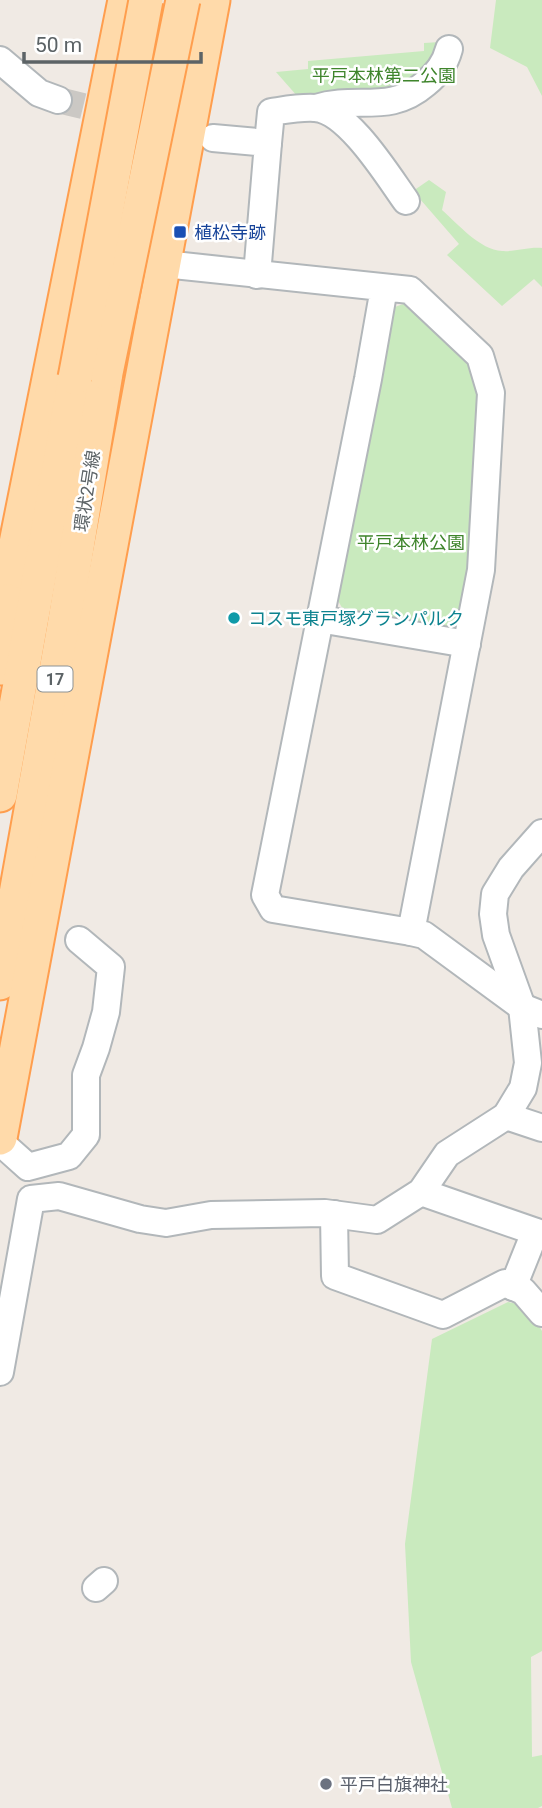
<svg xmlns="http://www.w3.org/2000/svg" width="542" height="1808" viewBox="0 0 542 1808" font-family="Roboto,'Noto Sans JP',sans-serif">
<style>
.green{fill:#c9eabe}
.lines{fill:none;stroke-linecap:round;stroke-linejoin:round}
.minor-tunnel{stroke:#cbc8c4;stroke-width:26;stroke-dasharray:26 13;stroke-linecap:butt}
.minor-casing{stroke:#b2b7ba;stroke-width:30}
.major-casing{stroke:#ff9e4e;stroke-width:37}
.minor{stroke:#fff;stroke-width:26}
.major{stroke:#ffdaaa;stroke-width:33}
.major-bridge-casing{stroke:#ff9e4e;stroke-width:37;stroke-linecap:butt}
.major-bridge{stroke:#ffdaaa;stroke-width:33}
.transit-dot{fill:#1a4fb4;stroke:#fff;stroke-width:2.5}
.culture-dot{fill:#0f9aa8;stroke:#fff;stroke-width:2.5}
.worship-dot{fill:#6b7280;stroke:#fff;stroke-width:2.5}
.labels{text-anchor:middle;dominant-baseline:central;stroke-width:5;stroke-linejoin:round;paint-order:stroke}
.shield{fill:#fff;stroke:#8d9294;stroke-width:2}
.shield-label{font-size:16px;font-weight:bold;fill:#5c6366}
.park-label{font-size:18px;fill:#3f852c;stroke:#fff}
.transit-label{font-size:18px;fill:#164399;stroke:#fff;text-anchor:start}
.street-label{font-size:18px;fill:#5c6366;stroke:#fff}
.culture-label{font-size:18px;fill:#0d838f;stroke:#fff;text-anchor:start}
.worship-label{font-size:18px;fill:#5b616d;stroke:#fff;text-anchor:start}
</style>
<rect width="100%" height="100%" fill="#f0eae4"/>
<g class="green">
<polygon points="496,0 542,0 542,96 527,67 490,48"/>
<polygon points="440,42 435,61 406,92 298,97 276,72 308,69 308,61 424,51 424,43"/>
<path d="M429 180 446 192 442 210C458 224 480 250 502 251 515 252 527 247 542 248V287L534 279 502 306 447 255 459 244 413 191Z"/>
<polygon points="409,302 471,356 482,386 476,550 460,626 449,633 346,615 335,595 389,309"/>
<polygon points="508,1302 527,1306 542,1331 542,1651 531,1657 532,1757 542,1755 542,1806 538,1808 452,1808 411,1662 405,1544 432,1339"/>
</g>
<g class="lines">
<polyline class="minor-tunnel" points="58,100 120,115"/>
<g class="minor-casing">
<g id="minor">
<polyline points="0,60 39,93 58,100"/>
<path d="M316 108C357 95 389 115 425 84 438 73 445 64 449 49"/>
<polyline points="213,138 268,143 257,275"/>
<path d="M268 143 271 112C285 110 301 107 315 108 348 110 388 176 406 201"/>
<polyline points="164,264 410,290 480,356 491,393 481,570 411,932 273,909 265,895 368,379 384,288"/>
<polyline points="319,619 467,644"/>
<polyline points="411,932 424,935 522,1007 542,1015"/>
<polyline points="506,1116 542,1128"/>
<polyline points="0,1142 28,1167 69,1156 86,1135 86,1075 96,1048 106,1012 111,967 79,940"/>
<polyline points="421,1192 542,1234"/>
<polyline points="334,1214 335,1276 443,1315 505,1283 523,1291 542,1313"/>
<polyline points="513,1287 535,1232"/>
<polyline points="0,1372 31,1199 59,1196 140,1219 166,1223 211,1215 325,1213 377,1220 421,1192 447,1154 506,1116 523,1088 528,1063 522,1007 496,935 493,914 495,894 511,868 542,833"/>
<polyline points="96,1588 104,1581"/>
</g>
</g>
<g class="major-casing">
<g id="major">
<polyline points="0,623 125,0"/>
<polyline points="0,668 8,601"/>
<polyline points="0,795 75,378"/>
<polyline points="0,983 64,626 106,373"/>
<polyline points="0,1138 213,0"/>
</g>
</g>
<use href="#minor" class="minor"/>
<use href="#major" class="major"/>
<g class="major-bridge-casing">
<g id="major-bridge">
<polyline points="106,373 183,0"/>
<polyline points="75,378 146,0"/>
</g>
</g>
<use href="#major-bridge" class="major-bridge"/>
</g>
<rect class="transit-dot" x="173" y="225" width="14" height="14" rx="3.5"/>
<circle class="culture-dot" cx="234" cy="618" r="7"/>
<circle class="worship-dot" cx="326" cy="1784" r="7"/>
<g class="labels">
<rect class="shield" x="37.5" y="666.5" width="35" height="25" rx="5"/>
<g class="shield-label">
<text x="55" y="679">17</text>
</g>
<g class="park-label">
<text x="384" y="75">平戸本林第二公園</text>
<text x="411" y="542">平戸本林公園</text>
</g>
<g class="transit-label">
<text x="194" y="232">植松寺跡</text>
</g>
<g class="street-label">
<text transform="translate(87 491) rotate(-81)">環状2号線</text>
</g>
<g class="culture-label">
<text x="248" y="618">コスモ東戸塚グランパルク</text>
</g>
<g class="worship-label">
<text x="340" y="1784">平戸白旗神社</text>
</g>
</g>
<path d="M24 52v10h177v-10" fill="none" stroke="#5c6366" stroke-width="3.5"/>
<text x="35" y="52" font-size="21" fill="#5c6366" stroke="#ffffff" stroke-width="5" paint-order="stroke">50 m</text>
</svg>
